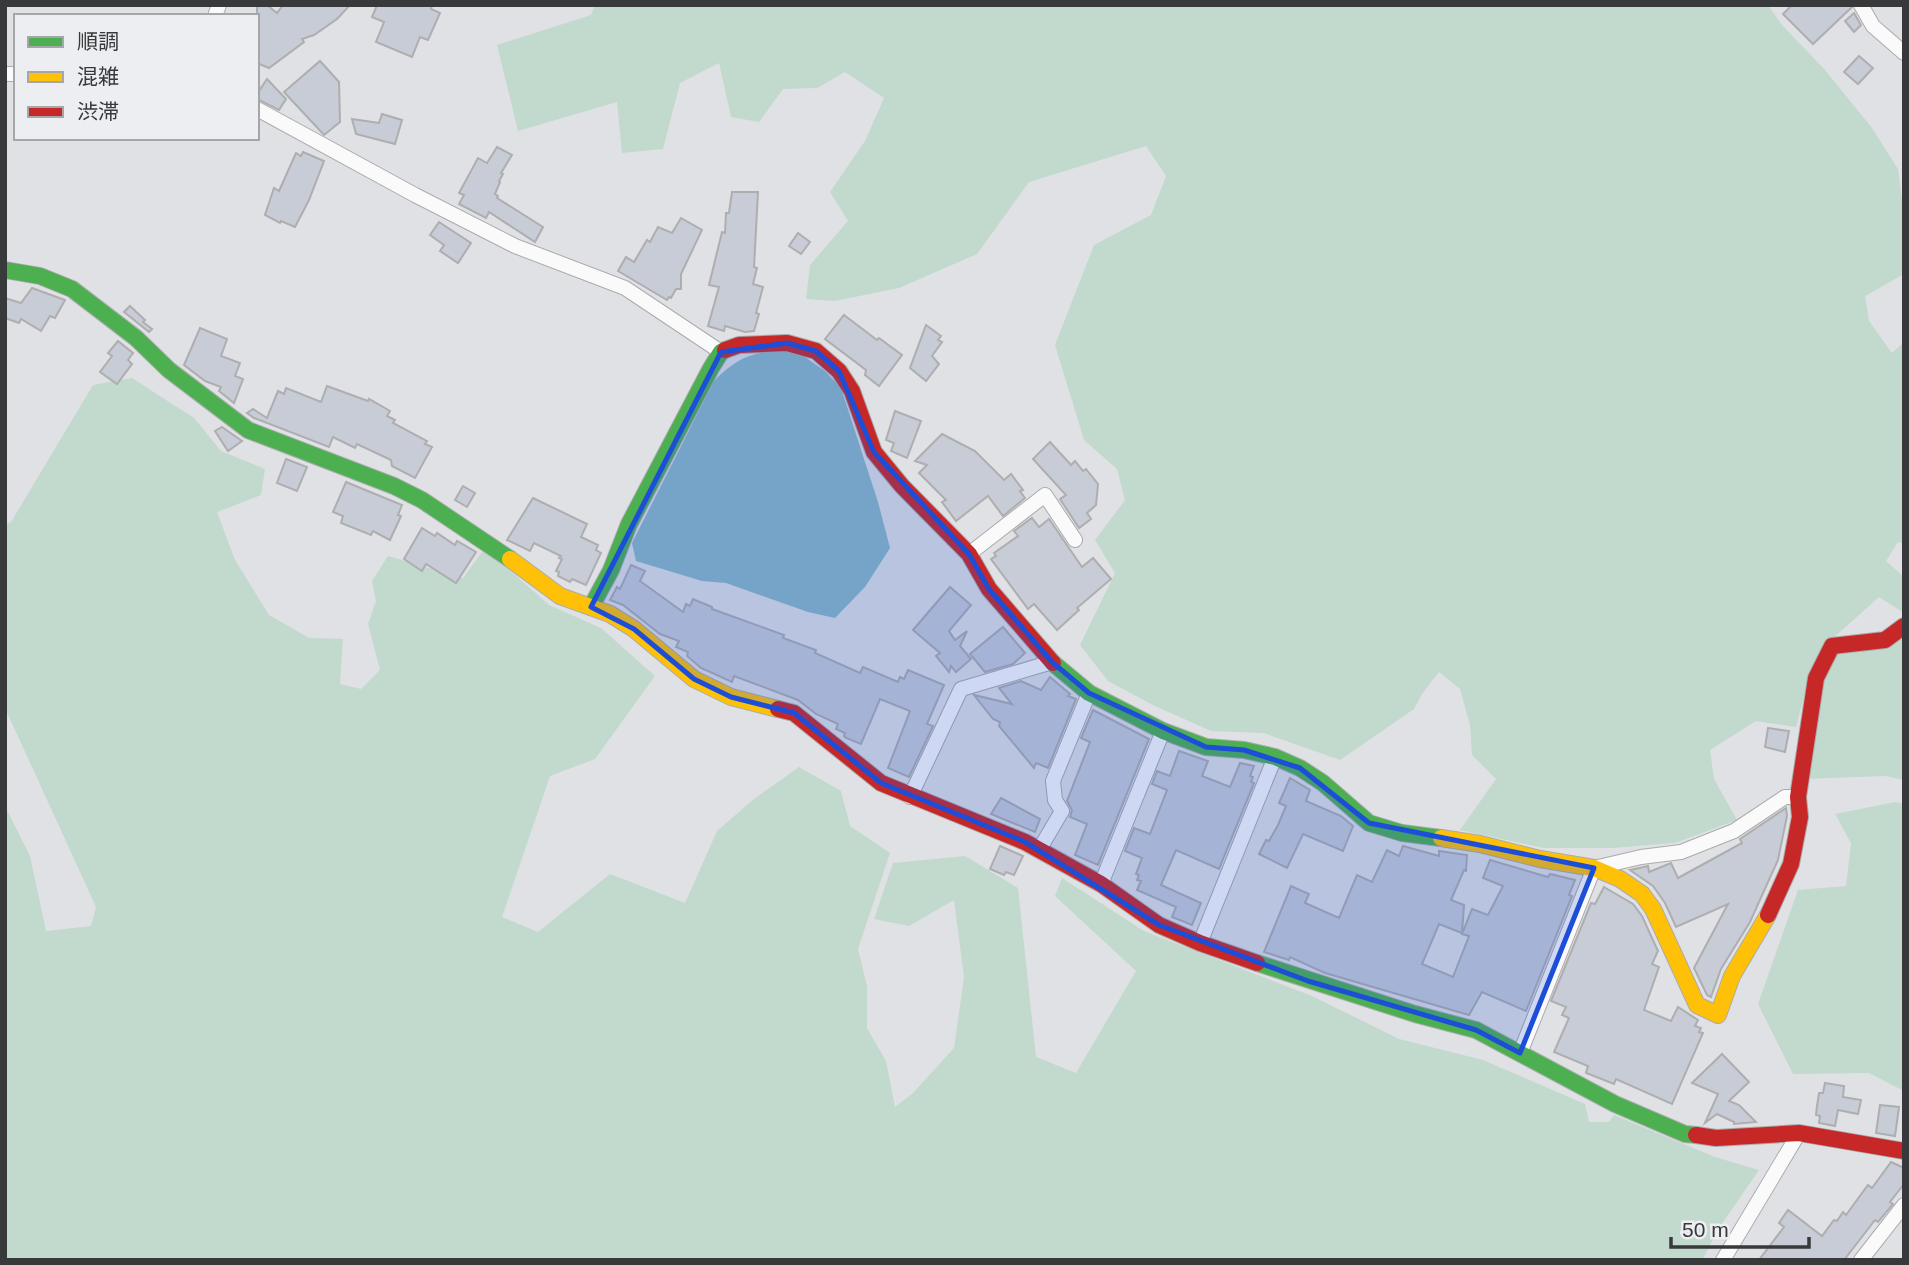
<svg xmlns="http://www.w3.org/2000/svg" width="1909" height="1265" viewBox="0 0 1909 1265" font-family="Arial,'Noto Sans JP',sans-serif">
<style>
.green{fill:#c2d9cd}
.water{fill:#8cb8c5}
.building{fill:#c7ccd6;stroke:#aeaeb0;stroke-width:2}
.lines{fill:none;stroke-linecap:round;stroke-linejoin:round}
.street-casing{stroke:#ababad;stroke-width:16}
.fast-casing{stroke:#ababad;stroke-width:18}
.slow-casing{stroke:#ababad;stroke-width:18}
.jam-casing{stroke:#ababad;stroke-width:18}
.street{stroke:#fafafb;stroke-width:14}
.fast{stroke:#4caf50;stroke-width:16}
.slow{stroke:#ffc107;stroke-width:16}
.jam{stroke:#c62828;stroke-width:16}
.marked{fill:#1d4ed8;fill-opacity:0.2;stroke:#1d4ed8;stroke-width:5;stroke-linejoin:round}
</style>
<rect width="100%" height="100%" fill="#e0e1e4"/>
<g class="green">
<polygon points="595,5 1768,5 1782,25 1825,70 1872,128 1898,169 1904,214 1904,274 1865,296 1869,321 1892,353 1904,342 1904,544 1898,542 1886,561 1904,577 1904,613 1879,597 1831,640 1812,666 1796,727 1756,721 1710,750 1714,779 1737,820 1675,843 1612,848 1544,848 1460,830 1496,779 1472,755 1470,725 1460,689 1439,672 1422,694 1414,709 1340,760 1264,733 1211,731 1155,706 1108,681 1080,645 1115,573 1095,540 1125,500 1117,469 1084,440 1055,345 1094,245 1151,215 1166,176 1146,146 1029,182 977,254 899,288 835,301 806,299 810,265 848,221 830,192 865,141 884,98 845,72 817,88 783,89 759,122 731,117 719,63 680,83 663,149 622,153 617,102 518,131 497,45 591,15"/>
<polygon points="132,378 194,418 221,451 265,469 261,495 217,512 235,560 269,615 309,638 343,639 340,684 361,689 380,670 368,624 376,601 372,581 388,556 463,578 485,548 549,605 601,628 655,676 595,759 550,776 502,917 538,932 610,874 685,903 717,831 754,799 799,767 841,791 850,826 890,853 858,949 867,986 867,1028 886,1061 895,1107 913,1093 954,1048 964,977 954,900 909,926 874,919 893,863 965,856 1018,888 1036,1057 1076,1073 1136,971 1055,896 1062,878 1144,931 1312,996 1399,1039 1483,1060 1585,1104 1589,1122 1609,1122 1614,1115 1715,1157 1759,1170 1719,1228 1702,1260 5,1260 5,806 30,856 46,931 91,926 96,907 5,708 5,525 11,522 93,385"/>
<polygon points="1904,631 1904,780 1885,776 1804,779 1818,683 1834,651"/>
<polygon points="1895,802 1904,804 1904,1091 1869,1073 1793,1074 1758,1004 1798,890 1846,886 1851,843 1835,814"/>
</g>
<path class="water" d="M781 350 805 357 825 371 841 388 878 502 890 548 865 587 835 618 808 612 726 583 702 581 636 561 632 543 714 381C736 359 749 353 781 350Z"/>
<g class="building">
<polygon points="257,5 267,5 277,13 283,5 350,5 337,19 314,35 302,39 304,42 269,68 257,63"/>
<polygon points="377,5 432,5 431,9 440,13 428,40 420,37 412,57 376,42 384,22 372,17"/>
<polygon points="1792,5 1851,5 1852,7 1813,44 1783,14"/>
<polygon points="1854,13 1861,25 1854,32 1845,21"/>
<polygon points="1859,56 1873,68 1858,84 1844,72"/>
<polygon points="320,61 339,82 340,122 324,135 284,92"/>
<polygon points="267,79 286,99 279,110 257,99 257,94"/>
<polygon points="382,114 402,120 395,144 356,134 352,119 379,123"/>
<polygon points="497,147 512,155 501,173 503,174 499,181 500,182 495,194 498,196 497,198 543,227 535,242 489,212 486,218 459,204 464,195 459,193 478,158 487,163"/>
<polygon points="303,152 324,161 309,200 295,227 281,221 280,223 265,215 274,188 279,191 296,153 301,156"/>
<polygon points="732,192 758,192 754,267 757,268 753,284 763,287 756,313 759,314 754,331 745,332 725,326 724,331 708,326 719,287 709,285 722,232 725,233 726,213 729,213"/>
<polygon points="681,218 702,230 681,274 681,289 676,289 671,298 669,297 667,300 618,271 626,257 634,262 647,240 650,242 658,227 672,233"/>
<polygon points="439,222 471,243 458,263 440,251 444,245 430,235"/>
<polygon points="798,233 810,242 801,254 789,246"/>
<polygon points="32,288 65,300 55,318 50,316 41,331 21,319 19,323 5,318 5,298 21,303"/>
<polygon points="130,306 145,320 143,322 152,329 149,332 124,312"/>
<polygon points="844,315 877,340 879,338 902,355 879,386 865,375 866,370 825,339"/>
<polygon points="926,325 941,336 938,340 942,342 932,356 939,364 926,381 910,368"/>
<polygon points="200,328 227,339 221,356 240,363 235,376 243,379 234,403 219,391 221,387 205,381 184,365"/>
<polygon points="118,341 133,353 128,360 132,364 117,384 100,372 112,356 108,353"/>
<polygon points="327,386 368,401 369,399 390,411 387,416 395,420 393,423 427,441 425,444 432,447 415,478 392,466 391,460 357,444 355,448 333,437 329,447 254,418 247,413 253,409 267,418 278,391 284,394 286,388 321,402"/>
<polygon points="895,411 921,421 907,458 891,451 894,443 886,440"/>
<polygon points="222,427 242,441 228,451 215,431"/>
<polygon points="942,434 975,451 1004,480 1011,474 1023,490 1020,491 1025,498 1003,516 988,496 956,521 942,502 946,500 919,473 927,465 915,461"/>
<polygon points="1050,442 1071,465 1075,461 1083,471 1086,469 1098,484 1096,505 1087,513 1091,519 1079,528 1060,499 1066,495 1033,459"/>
<polygon points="286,459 307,467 297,491 277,483"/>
<polygon points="346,482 402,505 398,515 401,516 390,540 373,531 371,535 341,523 343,516 333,512"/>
<polygon points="463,486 475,493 467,507 455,500"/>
<polygon points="533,498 587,524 581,537 598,545 596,550 601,553 586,585 572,579 570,582 558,576 559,572 556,571 562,559 559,558 561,556 534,543 530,551 507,540"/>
<polygon points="1032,518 1039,527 1049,519 1082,567 1093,558 1111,579 1077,608 1079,610 1057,630 1034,604 1028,609 991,559 996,556 994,553 1018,536 1014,531"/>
<polygon points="422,528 435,536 437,533 455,545 457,541 476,552 456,583 426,564 422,571 404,559"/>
<polygon points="631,565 645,571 640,581 683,612 686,604 690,606 693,599 712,607 712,609 784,635 783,638 816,650 815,653 860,673 863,667 898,682 900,677 904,679 908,670 944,685 927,724 933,726 909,777 888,768 910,711 880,699 861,744 846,738 844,736 845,733 836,729 838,724 816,714 798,700 734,676 732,682 701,668 687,656 688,652 676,647 679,641 660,634 623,605 610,600 617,587 620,589"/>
<polygon points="950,587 971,605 949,631 955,640 967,631 960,646 971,659 956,672 951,666 949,672 936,656 940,653 913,630"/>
<polygon points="1003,627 1025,653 1013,664 985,672 970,654"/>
<polygon points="1050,677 1070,694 1068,696 1076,699 1048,768 1036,763 1034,768 999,726 1000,722 993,719 974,695 1012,704 999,688 1021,681 1041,690"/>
<polygon points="1093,710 1149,739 1098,865 1075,855 1087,824 1070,817 1072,810 1067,801 1090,742 1081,738"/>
<polygon points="1768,728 1789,731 1785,752 1765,747"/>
<polygon points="1179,751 1208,761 1202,776 1230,787 1240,763 1254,766 1250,776 1253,777 1251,782 1254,783 1219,869 1176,850 1161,885 1201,903 1192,925 1172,917 1176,907 1137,890 1141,881 1137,880 1139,875 1136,874 1142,858 1125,851 1134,828 1150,834 1167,790 1152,784 1157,771 1170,776"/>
<polygon points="1290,778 1310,790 1306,801 1341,816 1353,826 1343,851 1303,834 1287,868 1259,854 1266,840 1269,841 1278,825 1286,806 1279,803"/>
<polygon points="1001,798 1040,819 1035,832 991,814"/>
<polygon points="1786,808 1787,816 1778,860 1750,922 1721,969 1711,997 1707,995 1694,968 1728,904 1676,927 1665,903 1653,886 1630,870 1648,866 1649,872 1671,863 1678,878 1742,843 1740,839"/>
<polygon points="1000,846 1023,856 1014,875 1006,872 1004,875 990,869"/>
<polygon points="1403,846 1439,856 1439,851 1467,855 1466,871 1464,870 1451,900 1464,905 1462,933 1439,924 1422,964 1453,977 1469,936 1462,934 1472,909 1488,915 1503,886 1483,878 1490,860 1548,877 1550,874 1575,880 1569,895 1572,896 1526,1011 1482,992 1469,1015 1325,973 1290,957 1289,960 1264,952 1291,886 1309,894 1305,903 1339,918 1357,875 1372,882 1387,850 1399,856"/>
<polygon points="1604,887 1633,904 1642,916 1658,951 1652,964 1659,967 1644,1010 1671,1021 1678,1007 1698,1020 1695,1026 1701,1028 1699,1032 1703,1033 1672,1104 1616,1079 1614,1084 1586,1073 1588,1066 1554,1052 1569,1018 1562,1015 1566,1007 1551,1001 1591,903 1595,904"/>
<polygon points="1722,1054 1749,1082 1729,1101 1739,1105 1756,1122 1734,1124 1734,1122 1717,1114 1705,1123 1718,1094 1692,1083"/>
<polygon points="1825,1083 1844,1086 1843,1097 1861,1100 1858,1114 1838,1110 1835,1126 1819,1123 1820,1116 1816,1115 1817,1106 1819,1093 1823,1093"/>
<polygon points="1880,1105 1899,1107 1895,1136 1876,1133"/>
<polygon points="1891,1162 1904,1168 1904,1184 1890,1202 1893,1204 1878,1222 1875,1220 1844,1260 1759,1260 1784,1227 1779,1223 1788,1210 1822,1236 1834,1220 1837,1221 1843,1212 1846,1215 1868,1185 1872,1188"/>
</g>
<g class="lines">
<g class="street-casing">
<g id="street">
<polyline points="1861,5 1873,26 1904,53"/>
<polyline points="215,16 219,5"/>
<polyline points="5,74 16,74"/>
<polyline points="257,109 415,195 515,246 625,288 721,352"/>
<polyline points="969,554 1045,495 1075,540"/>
<polyline points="910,797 961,689 1052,662"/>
<polyline points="1039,850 1062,811 1055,800 1053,781 1089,693"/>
<polyline points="1101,884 1163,731"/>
<polyline points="1200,943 1275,757"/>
<polyline points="1520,1053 1594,868 1641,857 1681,852 1734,831 1785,797 1798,797"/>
<polyline points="1723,1260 1799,1133"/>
<polyline points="1861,1260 1904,1205"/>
</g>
</g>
<g class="fast-casing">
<g id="fast">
<polyline points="5,270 40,276 72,289 136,338 169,370 248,430 394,486 422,500 510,559"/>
<polyline points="591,607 611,570 629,524 711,368 721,352 725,350"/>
<polyline points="1053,663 1089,693 1163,731 1206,747 1244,750 1275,757 1300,768 1323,783 1369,823 1402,833 1441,838"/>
<polyline points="1257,963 1415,1014 1476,1030 1615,1104 1685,1134 1696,1135"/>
</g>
</g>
<g class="slow-casing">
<g id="slow">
<polyline points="510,559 560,596 610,614 634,629 694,679 731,697 778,709"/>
<polyline points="1441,838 1480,844 1540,859 1594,868 1620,879 1642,894 1653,909 1697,1005 1718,1015 1732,976 1768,915"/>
</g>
</g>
<g class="jam-casing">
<g id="jam">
<polyline points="725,350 739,345 787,343 816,351 839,371 852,391 874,452 902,486 969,554 989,589 1053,663"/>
<polyline points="778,709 794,713 881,783 1025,842 1101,884 1159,925 1200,943 1257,963"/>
<polyline points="1768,915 1791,864 1800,817 1798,797 1816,678 1832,646 1885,640 1904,626"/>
<polyline points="1696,1135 1716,1138 1799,1133 1904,1151"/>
</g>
</g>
<use href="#street" class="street"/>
<use href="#fast" class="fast"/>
<use href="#slow" class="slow"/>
<use href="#jam" class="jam"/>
</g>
<path class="marked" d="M787 343 816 351 839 371 874 452 969 554 989 589 1052 662 1089 693 1206 747 1244 750 1300 768 1369 823 1594 868 1520 1053 1476 1030 1308 981 1159 925 1025 842 881 783 794 713 731 697 694 679 634 629 591 607 721 352Z"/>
<rect width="1909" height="1265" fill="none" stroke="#38393b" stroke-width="14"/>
<rect x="14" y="14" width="245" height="126" fill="#eceef2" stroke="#a4a6a9" stroke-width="2"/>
<rect x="28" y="37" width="35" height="10" fill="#4caf50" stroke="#a4a6a9" stroke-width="2"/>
<text x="77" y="49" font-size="21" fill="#38393b">順調</text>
<rect x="28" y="72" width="35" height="10" fill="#ffc107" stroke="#a4a6a9" stroke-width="2"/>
<text x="77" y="84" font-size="21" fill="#38393b">混雑</text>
<rect x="28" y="107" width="35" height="10" fill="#c62828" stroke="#a4a6a9" stroke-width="2"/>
<text x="77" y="119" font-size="21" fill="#38393b">渋滞</text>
<path d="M1671 1237v10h138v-10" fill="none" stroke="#38393b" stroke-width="3.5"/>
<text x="1682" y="1237" font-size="21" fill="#38393b" stroke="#eceef2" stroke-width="5" paint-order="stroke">50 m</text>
</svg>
